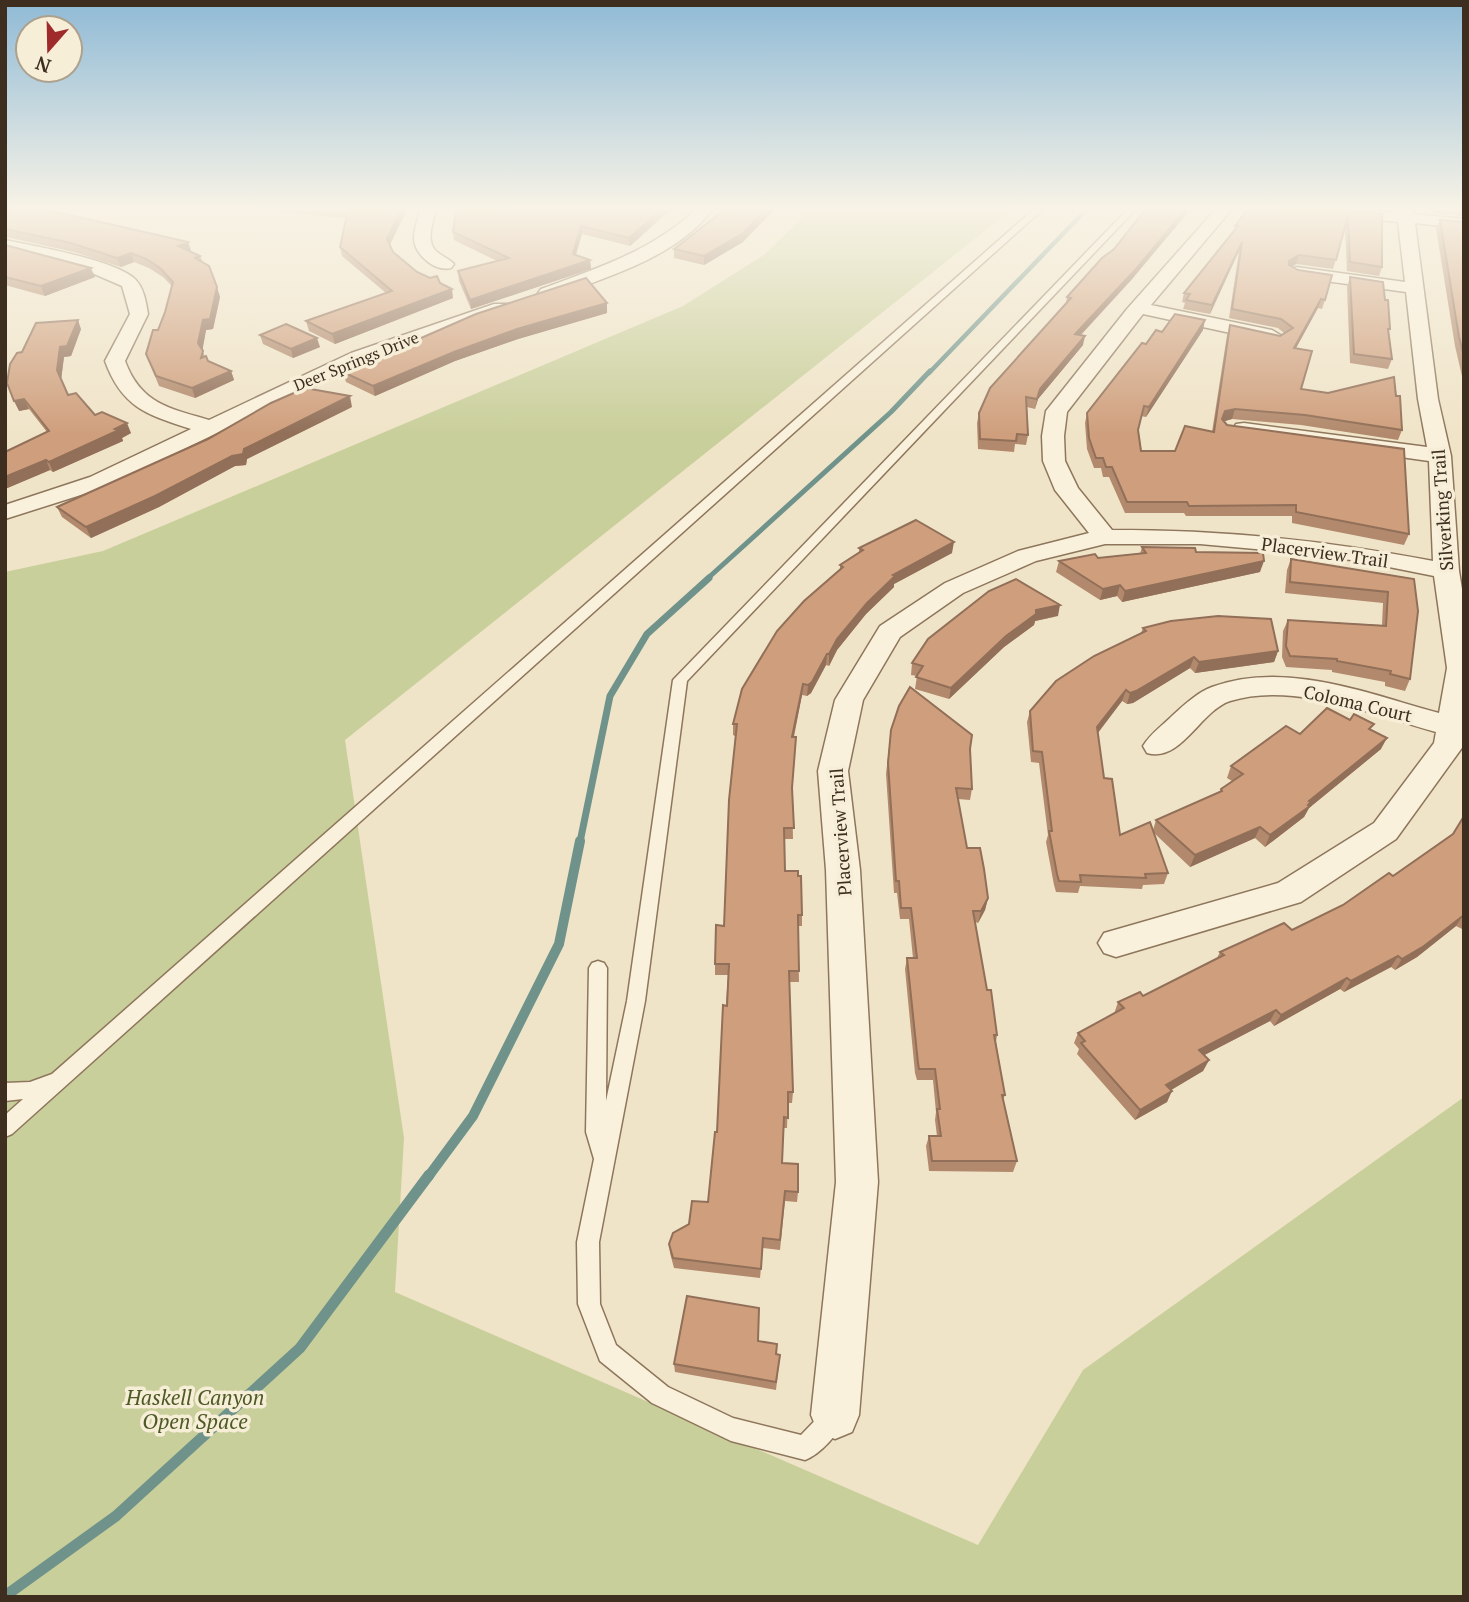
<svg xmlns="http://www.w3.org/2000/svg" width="1469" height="1602" viewBox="0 0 1469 1602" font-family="'PT Serif',serif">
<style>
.green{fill:#c9cf9b}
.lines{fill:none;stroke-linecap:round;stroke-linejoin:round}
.stream-far4{stroke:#6f938a;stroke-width:4.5}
.stream-far3{stroke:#6f938a;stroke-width:5}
.stream-far2{stroke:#6f938a;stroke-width:7}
.stream-far1{stroke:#6f938a;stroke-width:10}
.stream{stroke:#6f938a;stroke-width:11}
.lane-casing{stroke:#8d765c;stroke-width:3}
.street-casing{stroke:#8d765c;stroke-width:3}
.lane{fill:#faf1dc;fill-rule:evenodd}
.street{fill:#faf1dc;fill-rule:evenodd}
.wall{fill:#b2896c}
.shaded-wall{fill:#916f58}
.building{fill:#cf9f7d;stroke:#916f58;stroke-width:2}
.labels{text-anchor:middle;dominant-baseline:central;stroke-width:7;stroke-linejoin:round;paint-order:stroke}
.far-street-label{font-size:16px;fill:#3d2e20;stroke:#f7eed8}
.street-label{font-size:18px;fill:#3d2e20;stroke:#f7eed8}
.near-park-label{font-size:21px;font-style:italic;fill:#4d5a26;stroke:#f7eed8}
</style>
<rect width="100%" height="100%" fill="#f0e4c8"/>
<polygon class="green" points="810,210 1011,210 345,740 404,1138 395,1292 978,1545 1083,1370 1464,1097 1464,1597 5,1597 5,572 103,551 683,306 765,254"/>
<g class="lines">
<polyline class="stream-far4" points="929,373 1086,210"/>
<polyline class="stream-far3" points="707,579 891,412 930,371"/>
<polyline class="stream-far2" points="580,842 610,696 647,634 709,578"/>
<polyline class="stream-far1" points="428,1177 473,1116 559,944 580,841"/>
<polyline class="stream" points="5,1596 116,1516 300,1348 429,1175"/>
<g class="lane-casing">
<g id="lane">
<polygon points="1033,210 1042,210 12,1134 5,1137 5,1115 23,1099 5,1101 5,1083 30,1082 52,1074"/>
<path d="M1127 210H1135L687 681 645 1001 599 1242 600 1304 616 1345 668 1387 733 1418 801 1435 826 1409 834 1405 842 1409 846 1417C839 1433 821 1454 805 1460L731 1441 652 1403 600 1361 578 1304 577 1242 594 1159 586 1132 589 968 592 963 598 961 604 963 607 968 606 1101 627 1001 673 680Z"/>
</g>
</g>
<g class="street-casing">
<g id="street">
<path d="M420 210H436C433 222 426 240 435 250 441 256 448 258 454 264L451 268C435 272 415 255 414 239 414 229 418 219 420 210Z"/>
<path d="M695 210H712C675 258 607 277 553 297H541L538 293 541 289C595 269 652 251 695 210Z"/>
<path d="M1215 210H1231L1151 305 1272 330 1282 336 1272 342 1143 314 1067 412 1064 436 1065 461 1078 488 1112 530C1224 530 1323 540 1433 561L1429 461 1244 435 1236 434 1233 429 1236 424 1244 423 1427 447 1418 399 1406 292 1296 277 1287 272 1296 267 1405 282 1398 222 1335 215 1327 210 1397 212V210H1413V214L1464 219V229L1415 223 1438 399 1451 456 1459 571 1464 601V745L1396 839 1301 902 1116 957 1104 953 1098 943 1104 933 1278 883 1374 823 1434 743 1436 732C1375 715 1293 681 1230 701 1200 711 1181 763 1147 753L1143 746C1150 734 1163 725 1173 715 1184 705 1198 692 1212 687 1286 660 1368 694 1439 713L1447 668 1434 576 1359 561 1288 552 1200 544H1105L1036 561 963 593 900 637 863 700 848 771 860 870 878 1182 859 1415 852 1432 835 1439 818 1432 811 1415 836 1182 826 870 818 771 835 700 880 626 945 583 1018 551 1089 533 1055 490 1043 461 1042 436 1046 411 1127 309Z"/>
<path d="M5 240C34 246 115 260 135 279 144 288 146 302 148 314L125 361C141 404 169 408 209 420L351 353 494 304H508L510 308 508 312 365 361 106 487 5 519V505L90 477 191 429C148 415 122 408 105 361L130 314 122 286 85 270 5 250Z"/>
</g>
</g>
<use href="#lane" class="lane"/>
<use href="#street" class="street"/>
</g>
<g class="wall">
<polygon points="5,210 188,242 191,251 189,251 200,256 220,297 213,329 206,330 202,350 205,357 208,361 231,371 234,380 195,398 159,386 146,354 158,330 165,312 172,286 163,277 149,268 134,262 121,267 74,252 6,237"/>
<polygon points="259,210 407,210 390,245 393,252 417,272 440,283 453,298 335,344 309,331 306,321 386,293 342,256 340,247 346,218"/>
<polygon points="456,210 670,210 630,246 582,234 576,255 590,260 591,269 471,309 459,281 458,271 497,261 454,240 453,232"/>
<polygon points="1345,210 1382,267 1379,276 1347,271 1345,227 1333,269 1296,264 1292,267 1325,300 1322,309 1318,308 1296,348 1301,389 1402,430 1398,440 1301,425 1232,419 1224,421 1227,425 1409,534 1404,545 1292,523 1292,516 1186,516 1184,513 1125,513 1109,477 1103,477 1101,468 1094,468 1087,449 1085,423 1087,413 1146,344 1162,332 1203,330 1146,417 1141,416 1138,430 1141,451 1175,451 1212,432 1227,335 1230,325 1280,336 1284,333 1278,328 1229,318 1239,251 1210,314 1183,309 1185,303 1182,302 1184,293 1234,230"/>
<polygon points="1432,210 1464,210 1464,216 1434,213"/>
<polygon points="1440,220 1464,222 1464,385 1455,346 1436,228"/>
<polygon points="743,242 704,265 674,258 674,249"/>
<polygon points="5,245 95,277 45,296 5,285"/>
<polygon points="1350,277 1385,300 1390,329 1388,333 1392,359 1388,369 1350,363 1347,287"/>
<polygon points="1133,278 1081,335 1083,345 1038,399 1035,409 1027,407 1028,435 1026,445 1015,444 1014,452 978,449 977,423 979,413 1066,303 1067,297"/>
<polygon points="607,303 607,313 518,339 455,361 375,396 346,382 343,372"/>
<polygon points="81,329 71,356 64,357 61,380 68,395 95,415 131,433 122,438 123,441 53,472 50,470 5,489 47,432 29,409 19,411 22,352"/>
<polygon points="260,335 320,347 293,358 263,344"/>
<polygon points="352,407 247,459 246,465 235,466 159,507 91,538 62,517 57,507"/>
<polygon points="1142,547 1196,552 1260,572 1122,602 1117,596 1100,600 1056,572 1059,561 1140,554"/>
<polygon points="859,548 952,553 894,584 894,587 866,614 837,650 829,666 826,665 811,693 807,696 802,695 794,737 792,791 793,839 784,839 785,871 802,915 802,926 798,926 799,982 789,982 793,1092 792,1103 788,1103 787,1128 783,1128 782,1163 798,1192 797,1202 785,1201 780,1250 763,1248 760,1278 674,1268 670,1253 669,1244 689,1224 708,1202 717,1132 728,975 715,975 715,964 724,926 735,736 733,735 733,724 840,570 840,565 859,553"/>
<polygon points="1291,559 1414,579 1410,679 1405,691 1385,686 1385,682 1332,672 1332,670 1286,667 1282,657 1283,631 1288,620 1382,625 1383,603 1285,593 1287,570"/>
<polygon points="1058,616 1035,621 1034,625 1004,647 949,699 915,689 917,676 911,675 912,663 928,639"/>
<polygon points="1143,628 1278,651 1274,662 1195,673 1190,668 1133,703 1127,704 1122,701 1098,733 1104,778 1120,835 1153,830 1156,820 1220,792 1221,789 1232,781 1227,778 1231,766 1300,734 1371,730 1381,749 1309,808 1304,817 1265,847 1255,838 1190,867 1153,832 1168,873 1164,884 1143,885 1142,889 1080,886 1078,893 1056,892 1054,885 1046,842 1048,835 1039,763 1031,762 1027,722 1030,711 1141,633"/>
<polygon points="891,730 970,749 972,789 970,800 958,799 967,848 988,898 985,910 978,923 975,922 987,990 997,1035 996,1042 1005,1095 1003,1100 1017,1161 1013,1172 929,1171 926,1146 929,1136 937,1136 935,1120 936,1112 933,1080 917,1080 915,1073 905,969 907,958 913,958 909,919 900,919 897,893 894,893 886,774"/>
<polygon points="1464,816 1464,930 1456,926 1417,957 1395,970 1391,967 1344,992 1340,989 1274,1026 1270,1021 1204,1055 1209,1060 1203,1071 1171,1090 1167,1102 1135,1120 1077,1054 1079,1049 1074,1043 1078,1033 1114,1014 1118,1002 1143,996 1217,958 1220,952 1292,930 1343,905 1393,876 1453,835"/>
<polygon points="758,1341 776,1354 780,1355 776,1390 675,1372 674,1364"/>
</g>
<g class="shaded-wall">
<polygon points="401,210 407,210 388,247 387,239"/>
<polygon points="661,210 670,210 630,246 629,238"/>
<polygon points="766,210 774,210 743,242 704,265 704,256"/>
<polygon points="1185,210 1190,210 1133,278 1073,343 1075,334"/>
<polygon points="581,226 582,234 573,263 573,254"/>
<polygon points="188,242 191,251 180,255 178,246"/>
<polygon points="1242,242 1239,251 1210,314 1212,305"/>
<polygon points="131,253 134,262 121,267 117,258"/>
<polygon points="1299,255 1296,264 1286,270 1289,261"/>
<polygon points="590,260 591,269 471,309 470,300"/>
<polygon points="91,268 95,277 45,296 41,286"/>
<polygon points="217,287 220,297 213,329 206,330 202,353 198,343 203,320"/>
<polygon points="452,289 453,298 335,344 332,334"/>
<polygon points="1321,299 1318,308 1291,357 1294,348"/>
<polygon points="607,303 607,313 518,339 455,361 375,396 373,386 454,352 517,329"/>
<polygon points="78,320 81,329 71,356 64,357 61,380 57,370 60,347"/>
<polygon points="1205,320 1203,330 1146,417 1149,407"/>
<polygon points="1085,336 1083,345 1038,399 1035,409 1037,399 1040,389"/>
<polygon points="317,338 320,347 293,358 291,349"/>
<polygon points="231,371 234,380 195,398 192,388"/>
<polygon points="350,396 352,407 247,459 246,465 235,466 159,507 91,538 86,527"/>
<polygon points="24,399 29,409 19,411 14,401"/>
<polygon points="1235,409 1232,419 1222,422 1219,429 1225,411"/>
<polygon points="127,423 131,433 122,438 123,441 53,472 49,462"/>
<polygon points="46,460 50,470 5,489 5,477"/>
<polygon points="954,542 952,553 894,584 894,587 866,614 837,650 829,666 829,654 837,639 867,603 893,575"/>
<polygon points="1264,561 1260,572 1122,602 1125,591"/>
<polygon points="1120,585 1117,596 1100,600 1103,589"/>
<polygon points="1060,605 1058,616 1035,621 1034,625 1004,647 949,699 951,688 1036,610"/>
<polygon points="1278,651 1274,662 1195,673 1199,662"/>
<polygon points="827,654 826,665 811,693 807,696 808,685"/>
<polygon points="1194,657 1190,668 1133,703 1127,704 1130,693"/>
<polygon points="803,684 802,695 791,748 792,737"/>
<polygon points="1126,690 1122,701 1093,739 1097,727"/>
<polygon points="1387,738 1381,749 1309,808 1304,817 1265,847 1270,835 1309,801"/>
<polygon points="1260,827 1255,838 1190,867 1195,855"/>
<polygon points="988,898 985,910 978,923 981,911"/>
<polygon points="1463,915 1456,926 1417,957 1395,970 1402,959"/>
<polygon points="1398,956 1391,967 1344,992 1351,981"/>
<polygon points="1347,978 1340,989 1274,1026 1281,1015"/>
<polygon points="1276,1010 1270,1021 1193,1061 1199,1050"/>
<polygon points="1209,1060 1203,1071 1161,1096 1166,1085"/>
<polygon points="1172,1091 1167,1102 1135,1120 1140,1110"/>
</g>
<g class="building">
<polygon points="5,210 48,210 188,242 178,246 200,256 195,258 209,266 217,287 210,319 203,320 198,343 203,351 201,358 206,356 208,361 231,371 192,388 156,376 146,354 153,330 158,330 165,312 173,282 160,268 146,259 131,253 117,258 71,243 5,229"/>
<polygon points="345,210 401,210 387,239 393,252 417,272 430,278 437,276 440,283 452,289 332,334 306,321 392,291 340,247 348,210"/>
<polygon points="456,210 661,210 629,238 581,226 573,254 590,260 470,300 458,271 509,258 453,232"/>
<polygon points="724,210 766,210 743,233 704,256 674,249"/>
<polygon points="1145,210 1185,210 1136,269 1075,334 1085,336 1040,389 1037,399 1026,397 1028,435 1017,434 1016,441 980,439 979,413 990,388 1071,298 1067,297 1102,258 1114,249"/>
<polygon points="1247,210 1345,210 1382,214 1382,267 1350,262 1348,216 1336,260 1299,255 1289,261 1289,265 1298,270 1332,275 1325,300 1321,299 1294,348 1312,351 1301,389 1328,393 1394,377 1396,396 1400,396 1402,430 1305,415 1235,409 1225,411 1222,419 1227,425 1404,449 1409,534 1296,512 1296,505 1189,506 1187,502 1127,502 1112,467 1106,467 1103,458 1096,458 1089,438 1087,413 1142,343 1146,344 1156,330 1162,332 1175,314 1205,320 1149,407 1144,406 1138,430 1141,451 1175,451 1185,426 1214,432 1230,325 1280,336 1293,328 1281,319 1232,309 1242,242 1212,305 1186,300 1190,294 1184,293 1238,226 1235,226"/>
<polygon points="1440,220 1464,222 1464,356 1459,337"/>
<polygon points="5,245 91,268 41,286 5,277"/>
<polygon points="1350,277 1383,282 1385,300 1388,300 1390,329 1388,329 1392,359 1354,354"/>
<polygon points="586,278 607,303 517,329 454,352 373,386 343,372 476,314"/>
<polygon points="78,320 67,346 60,347 57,370 68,395 76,393 95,415 102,412 127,423 115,429 119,430 49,462 46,460 5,477 5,452 49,431 24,399 14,401 7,383 10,364 17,353 22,352 36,323"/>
<polygon points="286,324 317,338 291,349 260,335"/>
<polygon points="305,388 350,396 244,449 243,454 232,456 155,496 86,527 57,507 208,439 271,403"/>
<polygon points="916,520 954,542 893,575 895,576 867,603 837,639 829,654 827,654 812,682 808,685 803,684 792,737 796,737 792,788 794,828 784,828 785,871 798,871 798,876 801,876 802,915 798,915 798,920 799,971 789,971 793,1092 788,1092 788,1118 784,1117 782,1163 798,1164 798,1192 785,1191 780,1240 763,1238 761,1269 673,1258 669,1244 673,1233 689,1224 692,1201 708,1202 715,1132 717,1132 723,1005 727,1006 729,964 715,964 716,925 724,926 729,800 737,724 733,724 742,689 777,631 804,601 843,567 840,565 863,550 859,548"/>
<polygon points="1142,547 1195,548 1196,552 1263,553 1264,561 1125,591 1120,585 1103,589 1059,561 1095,554 1098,558 1146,553"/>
<polygon points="1291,559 1414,579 1418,611 1410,679 1390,674 1391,671 1337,661 1337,659 1290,656 1286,646 1288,620 1386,626 1388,592 1290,582"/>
<polygon points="1016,579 1060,605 1036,610 1036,614 1006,636 951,688 916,677 923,666 912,663 928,639 989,591"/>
<polygon points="1218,616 1271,619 1278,651 1199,662 1194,657 1136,691 1130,693 1126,690 1097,727 1104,778 1112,779 1120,835 1150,822 1168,873 1145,874 1146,878 1080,875 1081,882 1059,881 1057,874 1049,831 1052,831 1042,752 1033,751 1030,711 1056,681 1094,656 1146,631 1143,628 1171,621"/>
<polygon points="910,687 972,735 970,749 972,789 956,788 967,848 980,848 984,869 988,898 981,911 973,911 987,990 991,990 997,1035 994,1035 1005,1095 1002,1095 1017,1161 932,1161 929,1136 941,1136 937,1109 940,1109 935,1069 919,1069 918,1063 907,958 917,958 911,908 901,908 899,881 896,881 888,763 891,730 899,706"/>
<polygon points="1327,708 1350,720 1354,714 1374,724 1369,729 1387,738 1309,801 1311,802 1308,805 1310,806 1270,835 1260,827 1195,855 1156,820 1222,791 1221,789 1243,774 1231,766 1286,726 1300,734"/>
<polygon points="1464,816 1464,915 1424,946 1402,959 1398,956 1351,981 1347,978 1281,1015 1276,1010 1199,1050 1209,1060 1166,1085 1172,1091 1140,1110 1081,1043 1085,1041 1078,1033 1124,1008 1118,1002 1140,992 1143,996 1224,955 1220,952 1284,923 1292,930 1343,905 1389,873 1393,876 1453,834"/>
<polygon points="687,1296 759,1308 758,1341 777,1344 776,1354 780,1355 776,1382 674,1364"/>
</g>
<linearGradient id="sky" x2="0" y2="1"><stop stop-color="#8fbad6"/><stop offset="0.48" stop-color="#f8f3e6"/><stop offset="1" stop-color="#f8f3e6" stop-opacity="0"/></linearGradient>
<rect width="1469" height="434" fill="url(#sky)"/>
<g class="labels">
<g class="far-street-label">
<text transform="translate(356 361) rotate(-22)">Deer Springs Drive</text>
</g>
<g class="street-label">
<text transform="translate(1442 510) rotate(-94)">Silverking Trail</text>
<text transform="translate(1325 552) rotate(8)">Placerview Trail</text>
<text transform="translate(1358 703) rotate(13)">Coloma Court</text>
<text transform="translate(840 832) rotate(-94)">Placerview Trail</text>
</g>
<g class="near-park-label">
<text x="195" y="1397">Haskell Canyon<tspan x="195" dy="24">Open Space</tspan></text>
</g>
</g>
<rect width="1469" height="1602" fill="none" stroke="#3d2e20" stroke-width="14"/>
<g transform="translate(49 49) rotate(200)"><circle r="33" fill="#f7eed8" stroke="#ada18e" stroke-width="2"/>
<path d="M0-5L12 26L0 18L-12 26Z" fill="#9e2a2b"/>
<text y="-10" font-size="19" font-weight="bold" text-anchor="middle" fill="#3d2e20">N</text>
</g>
</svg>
